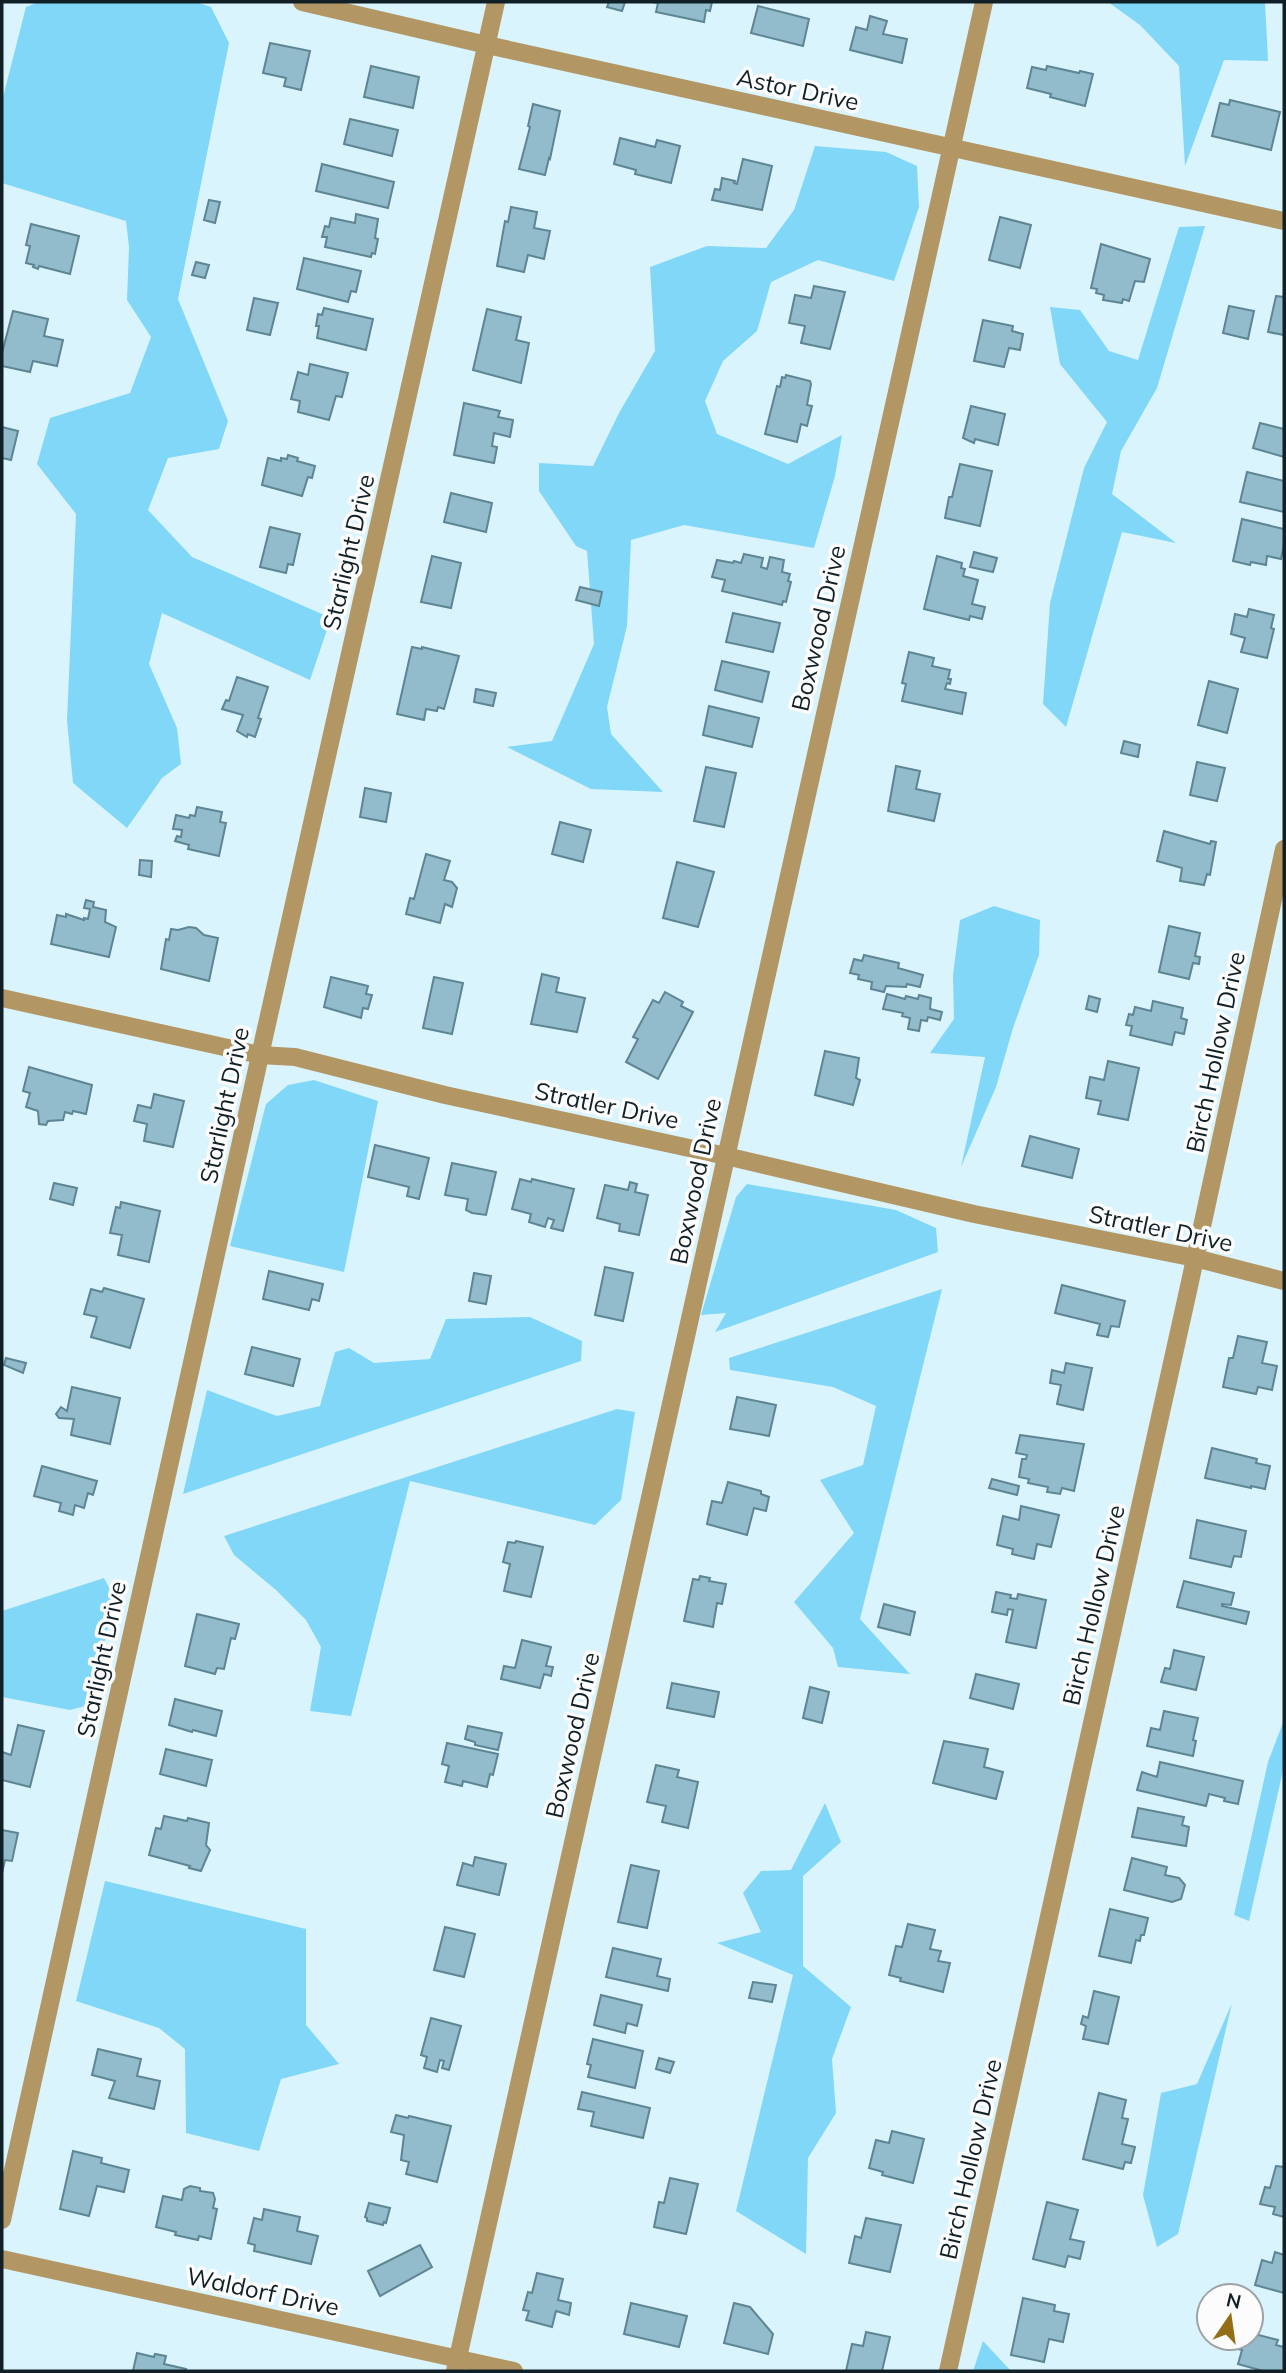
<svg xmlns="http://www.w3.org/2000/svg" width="1286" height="2373" viewBox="0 0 1286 2373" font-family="Mulish,sans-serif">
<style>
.green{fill:#81d7f7}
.building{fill:#92bbcb;stroke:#5d8594;stroke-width:2}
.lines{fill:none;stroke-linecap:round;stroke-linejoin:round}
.street{stroke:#b29765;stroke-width:18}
.labels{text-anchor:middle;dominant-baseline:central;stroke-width:7;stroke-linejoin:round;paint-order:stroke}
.street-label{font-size:24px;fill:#102026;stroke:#fcfcfc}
</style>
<rect width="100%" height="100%" fill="#daf4fe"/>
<g class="green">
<polygon points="39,2 196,2 211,7 229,43 178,299 228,421 219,449 168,458 148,510 192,557 331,618 310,680 162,613 149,664 177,728 181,764 162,778 127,828 73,783 67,720 76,514 37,464 50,418 130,393 151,337 127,300 129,247 126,221 2,183 2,101 26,7"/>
<polygon points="1108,2 1265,2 1268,61 1224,60 1185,166 1179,66 1140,25"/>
<polygon points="815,146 886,152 917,166 919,207 894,281 818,260 771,282 757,331 723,361 705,401 717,434 788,464 842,435 835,476 814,548 684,525 631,540 627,626 607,707 611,734 663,792 591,789 507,747 552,741 594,644 587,551 576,546 539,491 539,463 593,466 619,413 655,351 650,267 707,246 766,248 794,210"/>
<polygon points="1205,226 1157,388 1121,451 1112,494 1176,543 1122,532 1066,727 1043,704 1050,603 1084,468 1107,422 1060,364 1050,307 1080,310 1109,351 1138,360 1179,227"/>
<polygon points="994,906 1040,920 1039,955 1013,1028 996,1087 961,1167 985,1057 930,1053 954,1019 953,975 960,920"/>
<polygon points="314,1080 378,1101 344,1272 230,1246 266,1104 288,1085"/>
<polygon points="747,1184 896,1210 936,1228 938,1252 715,1332 726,1313 701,1315 736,1197"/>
<polygon points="942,1289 860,1619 910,1674 838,1667 833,1648 794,1602 854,1533 820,1480 863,1465 876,1406 833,1387 730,1370 729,1358"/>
<polygon points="530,1317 582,1341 581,1361 183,1494 207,1390 277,1416 320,1406 335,1352 349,1348 374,1363 430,1359 446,1319"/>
<polygon points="617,1409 635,1412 621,1500 595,1525 410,1481 351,1716 310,1711 321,1647 306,1620 276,1590 234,1555 224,1536"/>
<polygon points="104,1578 115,1599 89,1705 70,1710 2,1697 2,1611"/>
<polygon points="1284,1720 1284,1766 1249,1921 1234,1915 1268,1762"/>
<polygon points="825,1803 841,1842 803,1876 803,1966 851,2007 832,2059 836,2113 808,2158 806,2254 736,2211 793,1975 717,1943 761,1932 743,1893 761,1871 791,1870"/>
<polygon points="105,1881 306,1929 306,2025 339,2064 281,2079 259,2151 186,2133 185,2049 159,2028 76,2001"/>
<polygon points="1232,2003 1178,2234 1157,2247 1143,2195 1161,2093 1197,2084"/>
<polygon points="983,2341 1011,2371 973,2371"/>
</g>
<g class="building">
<polygon points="609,2 625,2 622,11 607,7"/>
<polygon points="652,2 712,2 710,11 706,10 704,22 656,12 658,3"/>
<polygon points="758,6 809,19 803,46 751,33"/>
<polygon points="870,16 887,21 883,34 907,39 902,63 850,50 856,27 867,30"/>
<polygon points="270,43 310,51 301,90 284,86 286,78 263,73"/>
<polygon points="371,66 419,77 413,108 364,97"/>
<polygon points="1047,66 1079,73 1080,71 1093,74 1085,106 1050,97 1051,94 1027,88 1032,67 1046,70"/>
<polygon points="1230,100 1280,112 1271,150 1212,136 1220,103 1229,105"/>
<polygon points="533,104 560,111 550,159 549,158 545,175 519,169 530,127 528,126"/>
<polygon points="350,119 398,130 392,156 344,144"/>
<polygon points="620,138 655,147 657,140 680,146 671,183 635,174 636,170 614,164"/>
<polygon points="743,159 772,166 762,210 712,200 715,189 720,190 722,178 735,181 734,183 737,184"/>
<polygon points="322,164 394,182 388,208 316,191"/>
<polygon points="209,200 220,202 215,223 204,220"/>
<polygon points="511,207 537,212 534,228 550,231 544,259 528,255 524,272 497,266 505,221 508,222"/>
<polygon points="356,214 378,219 375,238 378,239 375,254 372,253 371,257 325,247 327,237 322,237 325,226 329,227 331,218 355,223"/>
<polygon points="1000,217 1031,225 1020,268 989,260"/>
<polygon points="31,224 79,236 70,274 39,266 38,269 33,267 34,265 26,263 30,246 26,245"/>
<polygon points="1101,244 1150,259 1144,282 1135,281 1129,301 1123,299 1122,303 1103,300 1104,295 1096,293 1097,289 1091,288"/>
<polygon points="304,258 361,271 356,292 351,291 348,302 297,289"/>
<polygon points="196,262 209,265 205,278 192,275"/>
<polygon points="814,286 845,292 830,349 801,343 805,326 789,323 795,295 811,298"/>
<polygon points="1276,296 1284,297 1284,335 1268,332"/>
<polygon points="254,298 278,303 270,335 247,330"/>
<polygon points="1229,306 1254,311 1248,339 1223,333"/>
<polygon points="324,308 373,319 366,350 317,338 319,326 316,326 318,314 322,315"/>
<polygon points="487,309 521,317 516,340 529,343 521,383 473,370"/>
<polygon points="13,311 48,319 44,336 63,340 57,366 33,361 30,372 2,366 2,353"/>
<polygon points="983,320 1013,326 1012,331 1023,334 1020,350 1009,348 1004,367 974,361"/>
<polygon points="310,364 348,373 342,397 336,396 329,420 298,412 300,401 291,399 298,372 308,375"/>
<polygon points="786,375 810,381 811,384 807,405 812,406 807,426 801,424 797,442 765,434 777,386 780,387 782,377 785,378"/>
<polygon points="464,403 500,411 498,417 513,420 510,437 494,433 492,446 497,447 494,463 454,455"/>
<polygon points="971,406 1005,414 998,445 975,439 974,443 963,438"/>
<polygon points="1260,423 1284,429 1284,457 1253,448"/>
<polygon points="2,427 18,431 11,460 2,458"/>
<polygon points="288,455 298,458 297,461 315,466 312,478 308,477 302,496 262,485 268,458 281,461 281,458 287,459"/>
<polygon points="960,464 992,471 980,526 945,518 949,497 952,497"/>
<polygon points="1247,472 1284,481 1284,512 1240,502"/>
<polygon points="451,493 492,503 486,532 444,522"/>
<polygon points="1242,519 1284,529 1284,544 1281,559 1267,556 1266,565 1251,562 1250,565 1233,561"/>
<polygon points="270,527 300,534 293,565 288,564 286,573 260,567"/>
<polygon points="974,552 997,558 993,572 970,567"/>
<polygon points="744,554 763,558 761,567 767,569 770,557 784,560 782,572 790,574 788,581 791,582 786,602 783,601 782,605 722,591 725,580 712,577 717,560 733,563 734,561 741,563"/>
<polygon points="432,556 461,563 451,608 421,602"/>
<polygon points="937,556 962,563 961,568 965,569 963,576 978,580 972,604 985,607 982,619 970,616 969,620 924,609"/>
<polygon points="580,587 602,592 599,606 576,600"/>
<polygon points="1249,609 1274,615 1271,628 1274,629 1267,658 1241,652 1245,638 1231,634 1235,614 1247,617"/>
<polygon points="733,613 780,623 773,652 726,642"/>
<polygon points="412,647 422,649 422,647 459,656 444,709 438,707 437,711 426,709 424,720 397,714"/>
<polygon points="909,652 934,658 932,666 950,670 948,679 951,679 950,684 947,683 945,689 966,693 962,714 902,701 906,684 902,683"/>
<polygon points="722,661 769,672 762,702 715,690"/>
<polygon points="237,677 268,687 258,718 261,719 255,737 248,734 247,737 237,731 243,715 222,709 226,700 229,701"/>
<polygon points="1209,681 1238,689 1227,733 1198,725"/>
<polygon points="476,689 496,693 493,706 474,702"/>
<polygon points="709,706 759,718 752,747 703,735"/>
<polygon points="1124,741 1140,745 1138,757 1121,753"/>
<polygon points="1197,762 1225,768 1217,801 1190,795"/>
<polygon points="896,766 920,771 916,789 940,794 934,821 888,811"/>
<polygon points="706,767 736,773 724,827 694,821"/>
<polygon points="365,788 391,793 386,822 360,817"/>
<polygon points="197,807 222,812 220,822 226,823 219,856 188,849 189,845 175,841 177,836 181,837 182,830 173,829 176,815 189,818 190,815 195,816"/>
<polygon points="560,822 591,830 583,862 552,854"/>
<polygon points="1164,831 1210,844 1211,841 1216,842 1210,875 1207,874 1204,885 1180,881 1182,868 1157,861"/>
<polygon points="426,854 450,861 444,880 452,882 457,888 452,907 445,904 440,923 406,914 410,898 414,899"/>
<polygon points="140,860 152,861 151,877 139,875"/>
<polygon points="677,862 714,872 698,927 663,918"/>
<polygon points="86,900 94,902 93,907 106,910 105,922 116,927 109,957 51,944 57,915 66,917 66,914 84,920 84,918 88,919 90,909 84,908"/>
<polygon points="1169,926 1200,933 1195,956 1200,957 1199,964 1193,963 1189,979 1159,972"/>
<polygon points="189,927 196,928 204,935 218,938 209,981 161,969 166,939 169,940 171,929 178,930"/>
<polygon points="864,955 899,963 898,968 923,975 920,987 907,984 906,987 886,986 884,992 871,989 872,982 858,979 859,975 850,973 854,959 862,961"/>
<polygon points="542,974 559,978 556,992 585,998 577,1032 531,1024"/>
<polygon points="331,977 368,986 366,994 372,995 368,1009 363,1008 361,1018 324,1007"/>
<polygon points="434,977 463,983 452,1034 423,1028"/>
<polygon points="665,992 683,1002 681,1006 693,1012 658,1079 626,1062 638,1039 633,1037 653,1000 659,1003"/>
<polygon points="887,994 905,999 906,996 918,999 919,995 931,998 930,1009 942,1012 940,1020 928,1017 927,1021 921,1020 919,1031 908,1029 910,1018 902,1016 903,1013 883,1009"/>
<polygon points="1089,996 1100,999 1097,1012 1086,1009"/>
<polygon points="1153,1001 1183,1008 1181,1018 1187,1020 1184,1034 1175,1032 1172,1045 1130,1035 1132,1026 1126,1025 1129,1014 1133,1015 1135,1007 1151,1011"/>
<polygon points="825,1051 859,1058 856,1078 860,1080 853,1105 815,1095"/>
<polygon points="1108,1061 1139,1068 1128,1120 1098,1114 1101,1101 1086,1098 1090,1077 1104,1080"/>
<polygon points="29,1067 92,1085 86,1114 73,1111 72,1114 65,1112 63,1120 48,1121 46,1125 39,1124 38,1111 26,1107 30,1093 23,1091"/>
<polygon points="154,1094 184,1101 173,1147 144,1141 147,1124 134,1121 138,1105 151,1108"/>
<polygon points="1030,1136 1079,1149 1072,1178 1022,1166"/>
<polygon points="375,1145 429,1158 419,1199 407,1196 409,1187 368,1177"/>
<polygon points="452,1163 496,1172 486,1215 472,1213 466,1210 468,1199 445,1195"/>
<polygon points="520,1179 531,1182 532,1179 574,1189 563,1231 551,1228 554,1220 548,1218 545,1227 529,1222 531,1214 512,1209"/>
<polygon points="630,1182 637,1184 635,1192 648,1195 639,1235 619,1231 620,1224 597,1218 605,1185 628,1190"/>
<polygon points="54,1183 77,1188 73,1205 50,1199"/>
<polygon points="121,1202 160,1211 149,1262 118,1255 122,1235 110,1233 116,1207 120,1208"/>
<polygon points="605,1267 633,1273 623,1321 595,1315"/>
<polygon points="269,1271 323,1284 319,1301 312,1299 309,1310 263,1299"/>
<polygon points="474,1273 491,1276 486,1304 469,1301"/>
<polygon points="1062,1285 1125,1301 1119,1327 1111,1326 1108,1337 1097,1335 1100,1324 1055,1313"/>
<polygon points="104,1288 144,1299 130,1348 91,1337 97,1317 84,1314 91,1289 102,1292"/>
<polygon points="1238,1336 1267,1342 1262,1363 1277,1366 1272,1390 1258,1387 1256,1394 1223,1387 1229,1358 1233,1358"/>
<polygon points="252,1347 300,1359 293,1386 245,1374"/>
<polygon points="6,1358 26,1363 23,1373 4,1365"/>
<polygon points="1066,1363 1092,1368 1083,1410 1057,1404 1061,1385 1050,1383 1052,1370 1064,1373"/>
<polygon points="72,1387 120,1398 110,1444 71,1435 74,1419 59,1418 56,1414 61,1407 67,1411"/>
<polygon points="737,1397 776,1405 769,1436 730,1429"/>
<polygon points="1020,1435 1084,1444 1074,1491 1062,1488 1060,1494 1047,1492 1048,1487 1028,1483 1029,1479 1019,1477 1022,1459 1026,1459 1027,1455 1016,1453"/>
<polygon points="1212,1448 1257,1459 1256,1463 1270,1466 1265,1489 1251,1486 1251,1488 1205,1478"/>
<polygon points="42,1466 97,1481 93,1495 88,1493 84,1508 75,1505 73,1515 59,1511 61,1503 34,1496"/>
<polygon points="992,1479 1019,1486 1017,1495 989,1488"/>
<polygon points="728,1482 761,1491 761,1494 769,1497 766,1511 754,1508 747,1535 707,1524 712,1501 722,1503"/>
<polygon points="1021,1506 1059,1515 1051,1547 1037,1544 1034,1559 1012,1554 1013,1549 997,1545 1003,1516 1019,1520"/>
<polygon points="1197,1520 1246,1531 1241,1557 1234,1556 1231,1567 1190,1558"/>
<polygon points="516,1541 543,1547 531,1597 504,1591 510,1564 503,1562 508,1542 515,1543"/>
<polygon points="700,1576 710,1578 709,1581 726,1584 722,1604 717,1603 713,1627 684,1621 693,1579 699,1580"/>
<polygon points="1184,1581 1234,1593 1231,1605 1222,1604 1222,1606 1249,1612 1246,1624 1177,1607"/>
<polygon points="996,1592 1011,1595 1010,1598 1017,1599 1018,1594 1046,1600 1036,1648 1006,1642 1013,1610 1008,1609 1007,1615 992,1612"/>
<polygon points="884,1604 915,1612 910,1635 878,1627"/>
<polygon points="197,1614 239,1624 235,1639 231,1638 224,1669 217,1668 215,1674 185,1666"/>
<polygon points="522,1640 551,1647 546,1666 553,1667 551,1676 544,1674 540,1688 501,1679 504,1666 515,1668"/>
<polygon points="1174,1650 1204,1657 1196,1690 1161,1682 1165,1668 1170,1669"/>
<polygon points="976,1674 1019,1684 1013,1709 970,1698"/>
<polygon points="672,1683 719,1692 714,1717 667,1708"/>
<polygon points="810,1687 829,1692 822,1723 803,1718"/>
<polygon points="175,1699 222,1711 216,1736 193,1730 192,1732 169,1725"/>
<polygon points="1164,1711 1198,1718 1193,1740 1196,1741 1193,1756 1147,1746 1151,1728 1160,1730"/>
<polygon points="18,1725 44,1731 30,1787 2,1780 2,1752 11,1755"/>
<polygon points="468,1726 502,1733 498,1750 475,1745 475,1742 465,1739"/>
<polygon points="944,1741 988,1749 984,1767 1003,1772 996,1799 933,1783"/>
<polygon points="447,1743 498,1754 493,1775 490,1774 487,1787 463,1781 462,1786 445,1782 449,1766 442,1764"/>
<polygon points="166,1749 212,1760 206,1786 160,1774"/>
<polygon points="1160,1762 1243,1781 1238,1804 1224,1801 1225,1798 1209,1794 1206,1806 1137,1790 1142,1772 1157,1777"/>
<polygon points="656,1765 679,1770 677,1777 698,1782 688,1828 662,1822 666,1806 647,1802"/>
<polygon points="1138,1808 1184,1817 1182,1825 1189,1827 1186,1846 1132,1837"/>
<polygon points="164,1816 187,1821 188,1818 209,1823 206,1845 210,1850 201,1871 189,1868 190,1866 149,1855 156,1828 161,1829"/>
<polygon points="2,1830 18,1833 12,1861 5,1860 2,1873"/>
<polygon points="475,1857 506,1864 499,1895 457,1885 463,1863 473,1866"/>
<polygon points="1132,1858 1167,1867 1165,1875 1179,1878 1185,1885 1181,1899 1172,1902 1124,1890"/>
<polygon points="631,1865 659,1871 647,1928 618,1922"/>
<polygon points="1110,1909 1148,1918 1144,1935 1141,1935 1140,1941 1136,1940 1131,1963 1099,1956"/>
<polygon points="908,1924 935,1930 930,1949 941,1951 938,1961 950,1963 943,1992 900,1981 901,1978 889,1975 896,1946 902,1947"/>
<polygon points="445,1927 475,1934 464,1977 434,1970"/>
<polygon points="613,1948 661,1959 657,1976 670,1979 668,1991 606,1977"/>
<polygon points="753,1982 776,1985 772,2002 749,1998"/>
<polygon points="1094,1991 1119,1997 1108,2044 1083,2039 1086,2026 1081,2024 1083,2016 1088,2018"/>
<polygon points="601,1995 642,2005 637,2026 627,2023 625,2033 594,2025"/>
<polygon points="431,2018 461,2026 449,2070 442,2068 444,2061 440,2060 437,2072 424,2068 427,2057 421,2055"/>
<polygon points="593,2039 643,2051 635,2088 588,2077 591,2065 587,2064"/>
<polygon points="98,2049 141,2059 137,2076 160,2081 154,2109 109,2098 115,2081 92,2075"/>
<polygon points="659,2058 674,2062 670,2073 656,2069"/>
<polygon points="582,2092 650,2108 643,2138 591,2126 594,2112 578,2109"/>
<polygon points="1099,2093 1126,2100 1122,2118 1128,2119 1122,2144 1135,2147 1131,2163 1125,2162 1123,2169 1083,2159"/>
<polygon points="396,2115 408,2118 409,2116 451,2126 437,2182 406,2174 409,2162 401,2160 404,2135 391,2132"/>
<polygon points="892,2131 924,2139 913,2183 882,2175 883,2172 869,2168 876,2140 889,2143"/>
<polygon points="73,2151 102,2158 101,2163 129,2170 124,2192 97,2186 89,2216 60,2209"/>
<polygon points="1276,2166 1284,2167 1284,2217 1273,2214 1275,2207 1260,2204 1265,2187 1270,2188"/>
<polygon points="670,2178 698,2184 686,2234 654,2227 659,2202 664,2203"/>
<polygon points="190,2186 200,2188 200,2191 213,2193 215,2199 213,2208 217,2209 211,2239 199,2236 198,2240 175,2235 176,2232 156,2227 163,2196 182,2200 184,2189"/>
<polygon points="1047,2202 1078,2210 1070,2239 1084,2242 1080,2259 1068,2256 1065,2267 1033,2259"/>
<polygon points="369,2203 390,2208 386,2223 384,2222 383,2225 367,2221 367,2218 365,2217"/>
<polygon points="264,2209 300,2217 297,2231 318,2236 311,2264 254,2251 255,2245 248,2243 254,2218 262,2220"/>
<polygon points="866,2218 901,2225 890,2272 849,2263 855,2236 861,2238"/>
<polygon points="420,2245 432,2267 380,2296 368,2271"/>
<polygon points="1275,2252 1284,2255 1284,2293 1255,2285 1262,2260 1272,2263"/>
<polygon points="537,2273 563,2279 558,2300 571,2303 569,2315 556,2311 552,2327 526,2320 529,2311 523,2310 528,2292 532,2293"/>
<polygon points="1023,2298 1055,2305 1054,2311 1069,2314 1063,2342 1049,2339 1044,2362 1011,2355"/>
<polygon points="631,2303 687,2316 679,2347 624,2334"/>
<polygon points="734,2303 750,2307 773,2334 768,2354 724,2343"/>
<polygon points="866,2332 890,2337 882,2371 846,2371 852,2344 863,2346"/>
<polygon points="1251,2333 1278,2340 1276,2345 1284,2347 1284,2371 1263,2371 1238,2364 1242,2350 1225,2346 1227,2338 1251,2338"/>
<polygon points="137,2353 154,2357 155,2354 166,2356 164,2364 186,2369 185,2371 133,2371"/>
</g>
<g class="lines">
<g class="street">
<polyline points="302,2 487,45 1284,221"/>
<polyline points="2,998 260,1055 295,1057 445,1095 726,1156 974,1214 1195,1258 1284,1281"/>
<polyline points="2,2220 265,1033 496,2"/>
<polyline points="2,2259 514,2371"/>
<polyline points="455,2371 984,2"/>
<polyline points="948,2371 1188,1291 1284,849"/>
</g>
</g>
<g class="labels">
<g class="street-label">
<text transform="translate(798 89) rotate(12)">Astor Drive</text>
<text transform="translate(348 552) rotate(-77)">Starlight Drive</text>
<text transform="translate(818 628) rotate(-77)">Boxwood Drive</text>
<text transform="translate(1215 1052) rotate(-78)">Birch Hollow Drive</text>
<text transform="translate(224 1105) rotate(-78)">Starlight Drive</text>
<text transform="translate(607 1105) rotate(12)">Stratler Drive</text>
<text transform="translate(695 1181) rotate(-78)">Boxwood Drive</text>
<text transform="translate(1161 1228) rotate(12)">Stratler Drive</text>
<text transform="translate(1093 1605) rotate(-77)">Birch Hollow Drive</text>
<text transform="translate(101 1659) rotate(-78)">Starlight Drive</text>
<text transform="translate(572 1735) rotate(-77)">Boxwood Drive</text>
<text transform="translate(970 2159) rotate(-77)">Birch Hollow Drive</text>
<text transform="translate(263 2291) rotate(12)">Waldorf Drive</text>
</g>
</g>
<rect width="1286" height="2373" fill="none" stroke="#102026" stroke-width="7"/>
<g transform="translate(1230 2317) rotate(13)"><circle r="33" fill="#fcfcfc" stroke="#9ea4a6" stroke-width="2"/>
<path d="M0-5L12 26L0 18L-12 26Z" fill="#946e17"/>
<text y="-10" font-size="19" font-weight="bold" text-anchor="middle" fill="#102026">N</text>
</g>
</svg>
